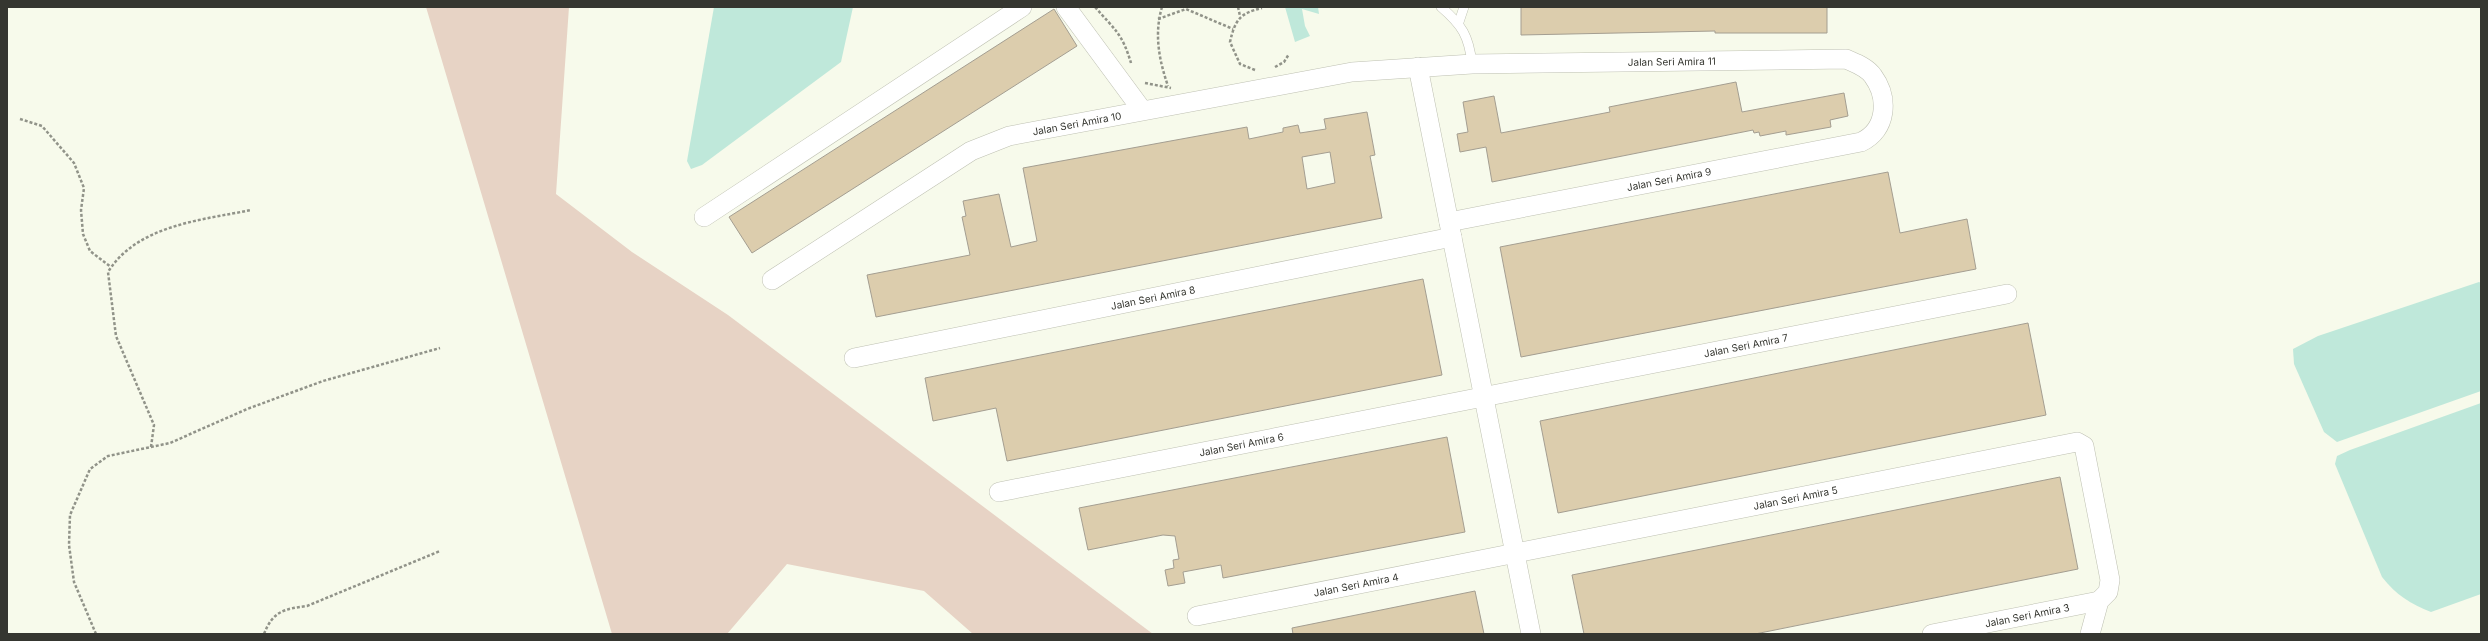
<svg xmlns="http://www.w3.org/2000/svg" width="2488" height="641" viewBox="0 0 2488 641" font-family="Inter,sans-serif">
<style>
.green{fill:#e7d3c5}
.water{fill:#bfe8da}
.building{fill:#dccdad;stroke:#a49e91;fill-rule:evenodd}
.lines{fill:none;stroke-linecap:round;stroke-linejoin:round}
.lane-casing{stroke:#bec0b2;stroke-width:10}
.street-casing{stroke:#bec0b2;stroke-width:20}
.path{stroke:#919389;stroke-width:2.5;stroke-dasharray:3 2;stroke-linecap:butt}
.lane{stroke:#fff;stroke-width:9}
.street{stroke:#fff;stroke-width:19}
.labels{text-anchor:middle;dominant-baseline:central;stroke-width:3;stroke-linejoin:round;paint-order:stroke}
.street-label{font-size:10px;fill:#353630;stroke:#fff}
</style>
<rect width="100%" height="100%" fill="#f7faeb"/>
<polygon class="green" points="426,7 569,7 556,194 632,252 728,315 1153,634 973,634 924,591 787,564 727,634 612,634"/>
<g class="water">
<polygon points="714,7 853,7 841,62 702,165 691,169 687,161"/>
<polygon points="1285,7 1318,7 1319,14 1302,9 1305,26 1310,36 1295,42"/>
<polygon points="2479,282 2481,283 2481,391 2337,442 2324,432 2294,364 2293,349 2318,336"/>
<path d="M2481 403V594L2431 612C2411 604 2396 595 2382 577L2335 464 2337 456 2350 450Z"/>
</g>
<g class="building">
<polygon points="1521,7 1827,7 1827,33 1715,33 1715,31 1521,35"/>
<polygon points="1054,9 1077,46 752,253 729,217"/>
<polygon points="1736,82 1742,112 1844,93 1848,116 1830,120 1831,127 1786,135 1786,131 1760,136 1759,132 1754,133 1753,130 1492,182 1486,147 1460,152 1457,134 1468,132 1463,102 1494,96 1501,133 1610,112 1609,107"/>
<path d="M1367 112 1375 155 1370 156 1382 218 876 317 867 275 970 255 962 217 966 216 963 201 999 194 1011 247 1037 241 1023 168 1247 127 1249 139 1283 132V128L1298 125 1300 133 1326 129 1324 119ZM1330 152 1335 183 1307 189 1302 157Z"/>
<polygon points="1888,172 1900,233 1967,219 1976,269 1521,357 1500,247"/>
<polygon points="1423,279 1442,375 1007,461 996,408 933,421 925,378"/>
<polygon points="2028,323 2046,415 1558,513 1540,421"/>
<polygon points="1447,437 1465,532 1223,578 1221,565 1183,572 1185,583 1168,586 1165,570 1174,568 1173,560 1179,559 1175,536 1163,535 1088,550 1079,508"/>
<polygon points="2060,477 2078,569 1755,634 1584,634 1572,575"/>
<polygon points="1475,591 1484,634 1293,634 1292,628"/>
</g>
<g class="lines">
<g class="lane-casing">
<g id="lane">
<path d="M1441 7C1462 25 1469 36 1472 64"/>
<polyline points="1459,22 1464,7"/>
</g>
</g>
<g class="street-casing">
<g id="street">
<polyline points="1066,7 1142,110"/>
<polyline points="1418,67 1531,634"/>
<polyline points="704,217 1022,7"/>
<path id="s1" d="M772 280 971 151 1009 136 1352 72 1472 64 1846 59C1855 63 1867 67 1873 76 1889 98 1887 130 1861 142L1449 222"/>
<path id="s2" d="M854 358 1452 237"/>
<path id="s3" d="M999 492 2007 294"/>
<path id="s4" d="M1197 616 2077 442 2084 446 2110 580 2108 592 2099 601 2090 634"/>
<path id="s5" d="M1932 634 2099 601"/>
</g>
</g>
<g class="path">
<path d="M1095 7C1115 30 1122 33 1131 63"/>
<path d="M1162 7C1154 34 1159 60 1168 86"/>
<polyline points="1238,7 1240,16"/>
<polyline points="1158,19 1186,9 1233,29"/>
<polyline points="1275,67 1284,62 1289,54"/>
<path d="M1255 70 1240 64 1230 42C1235 20 1240 13 1262 8"/>
<polyline points="1145,83 1171,88"/>
<polyline points="20,119 42,126 74,163 84,188 81,210 83,234 90,251 111,267"/>
<path d="M151 447 154 425 116 336 108 272C137 225 202 220 251 210"/>
<polyline points="96,634 74,582 69,545 70,515 90,469 108,456 170,443 247,409 323,381 440,348"/>
<path d="M264 634C273 611 284 609 307 606L440 551"/>
</g>
<use href="#lane" class="lane"/>
<use href="#street" class="street"/>
</g>
<g class="labels">
<g class="street-label">
<text stroke="none"><textPath href="#s1" startOffset="947">Jalan Seri Amira 11</textPath></text>
<text stroke="none"><textPath href="#s1" startOffset="347">Jalan Seri Amira 10</textPath></text>
<text transform="translate(1669 179) rotate(-11)">Jalan Seri Amira 9</text>
<text stroke="none"><textPath href="#s2" startOffset="305">Jalan Seri Amira 8</textPath></text>
<text stroke="none"><textPath href="#s3" startOffset="761">Jalan Seri Amira 7</textPath></text>
<text stroke="none"><textPath href="#s3" startOffset="247">Jalan Seri Amira 6</textPath></text>
<text stroke="none"><textPath href="#s4" startOffset="610">Jalan Seri Amira 5</textPath></text>
<text stroke="none"><textPath href="#s4" startOffset="162">Jalan Seri Amira 4</textPath></text>
<text stroke="none"><textPath href="#s5" startOffset="97">Jalan Seri Amira 3</textPath></text>
</g>
</g>
<rect width="2488" height="641" fill="none" stroke="#353630" stroke-width="16"/>
</svg>
